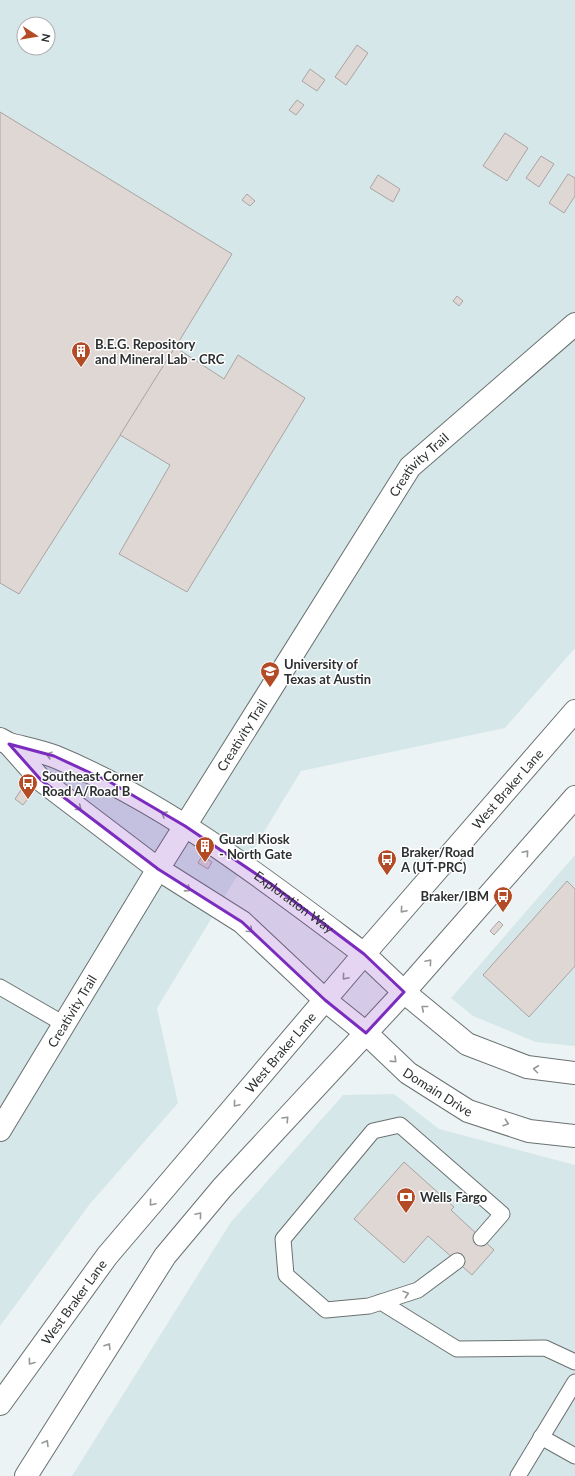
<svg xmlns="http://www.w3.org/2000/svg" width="575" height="1476" viewBox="0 0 575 1476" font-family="Lato,sans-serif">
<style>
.built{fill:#d6e7e9;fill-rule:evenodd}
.building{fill:#ded7d4;stroke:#aaa3a1}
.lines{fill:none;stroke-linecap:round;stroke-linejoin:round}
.lane-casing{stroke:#6a7171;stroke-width:17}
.street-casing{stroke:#6a7171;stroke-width:24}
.secondary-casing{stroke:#6a7171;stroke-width:24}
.lane{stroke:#fff;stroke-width:15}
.street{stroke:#fff;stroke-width:22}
.secondary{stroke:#fff;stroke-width:22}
.oneway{stroke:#969898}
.marked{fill:#7b2cbf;fill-opacity:0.2;stroke:#7b2cbf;stroke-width:3;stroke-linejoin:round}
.labels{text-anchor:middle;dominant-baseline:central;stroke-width:3;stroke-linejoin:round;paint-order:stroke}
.poi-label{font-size:13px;font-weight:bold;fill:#2d3031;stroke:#fff;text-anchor:start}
.street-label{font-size:13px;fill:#2d3031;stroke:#fff}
</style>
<rect width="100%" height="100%" fill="#ebf3f4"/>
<g class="built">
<path d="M0 0H575V648L505 728 301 771 157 1008 178 1103 89 1205 0 1326ZM24 24H48V48H24Z"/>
<polygon points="575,855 575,1046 536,1042 473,1016 451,998"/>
<polygon points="394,1094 439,1129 575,1165 575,1476 72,1476 231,1222 343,1095"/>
</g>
<g class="building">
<polygon points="357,45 368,53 346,85 335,77"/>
<polygon points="310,69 325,80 317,91 302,81"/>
<polygon points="297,100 304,105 296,115 289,110"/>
<polygon points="0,112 232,254 150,389 19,594 0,583"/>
<polygon points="505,133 528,148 507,181 483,166"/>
<polygon points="541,156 554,164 539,187 526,178"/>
<polygon points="568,174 575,178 575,196 564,213 549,203"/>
<polygon points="378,175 400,189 393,202 370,188"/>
<polygon points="247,194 255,201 250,206 242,200"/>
<polygon points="457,296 463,301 459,306 453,301"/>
<polygon points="175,347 224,379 238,355 305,398 187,592 119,554 170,465 120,435"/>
<polygon points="21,790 30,796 23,805 15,799"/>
<polygon points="202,856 212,862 208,869 198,863"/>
<polygon points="567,881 575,889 575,966 529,1017 483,975"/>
<polygon points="499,921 503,925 494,935 490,931"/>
<polygon points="404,1162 454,1207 451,1210 494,1250 472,1275 428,1236 404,1263 354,1219"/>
</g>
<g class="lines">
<g class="lane-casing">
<g id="lane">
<polyline points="0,987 64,1024"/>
<polyline points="457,1261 418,1290 369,1306 326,1310 286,1275 283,1239 373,1131 400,1125 502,1214 481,1238"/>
<polyline points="381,1302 457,1349 545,1348 575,1362"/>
<polyline points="541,1437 575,1456"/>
<polyline points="518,1476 575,1382"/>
</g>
</g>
<g class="street-casing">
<g id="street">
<polyline points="0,739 9,744 41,780 158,869 242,922 325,1000"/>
<path id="s1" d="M9 744C24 748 41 751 56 757 167 803 268 882 364 954"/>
<path id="s2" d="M0 1130 158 869 410 467 575 324"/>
</g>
</g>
<g class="secondary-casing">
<g id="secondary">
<polyline points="364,954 404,992 467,1044 527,1067 575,1073"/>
<path id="s3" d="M325 1000 366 1033 408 1073 468 1111 529 1131 575 1136"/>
<path id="s4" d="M0 1404 107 1256 364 954 575 711"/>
<polyline points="26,1476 165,1256 222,1188 404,992 575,797"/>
</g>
</g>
<use href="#lane" class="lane"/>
<use href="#street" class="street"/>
<use href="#secondary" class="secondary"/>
</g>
<defs><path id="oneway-chevron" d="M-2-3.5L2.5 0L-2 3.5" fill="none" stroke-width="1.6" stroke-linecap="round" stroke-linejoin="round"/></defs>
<g class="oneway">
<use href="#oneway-chevron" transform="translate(49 755) rotate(-164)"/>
<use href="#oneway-chevron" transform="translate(79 808) rotate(38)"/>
<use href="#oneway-chevron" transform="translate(164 814) rotate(-150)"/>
<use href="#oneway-chevron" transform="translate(526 853) rotate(-49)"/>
<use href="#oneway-chevron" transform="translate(188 889) rotate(33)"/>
<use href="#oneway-chevron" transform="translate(403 910) rotate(131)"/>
<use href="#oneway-chevron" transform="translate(250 930) rotate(43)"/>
<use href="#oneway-chevron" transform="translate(429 962) rotate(-50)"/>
<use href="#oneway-chevron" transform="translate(345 977) rotate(130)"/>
<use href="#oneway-chevron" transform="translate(424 1008) rotate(-141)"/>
<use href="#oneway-chevron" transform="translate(394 1060) rotate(44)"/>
<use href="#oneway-chevron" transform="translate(536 1069) rotate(-173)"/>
<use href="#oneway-chevron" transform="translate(236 1104) rotate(130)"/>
<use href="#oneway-chevron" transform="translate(286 1119) rotate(-47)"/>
<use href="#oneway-chevron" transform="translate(506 1123) rotate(18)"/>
<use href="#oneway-chevron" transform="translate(152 1203) rotate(130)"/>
<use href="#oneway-chevron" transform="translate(199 1215) rotate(-50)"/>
<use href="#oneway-chevron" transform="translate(406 1294) rotate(-18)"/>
<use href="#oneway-chevron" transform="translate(108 1346) rotate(-58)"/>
<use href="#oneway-chevron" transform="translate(31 1362) rotate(126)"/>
<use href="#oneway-chevron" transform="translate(46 1443) rotate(-59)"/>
</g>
<path class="marked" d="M9 744 54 756 110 782 185 826 271 884 364 954 404 992 366 1033 325 1000 242 922 158 869 41 780Z"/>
<defs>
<g id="building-pin" transform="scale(1)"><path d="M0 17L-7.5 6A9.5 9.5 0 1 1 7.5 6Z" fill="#b34b27" stroke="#fff"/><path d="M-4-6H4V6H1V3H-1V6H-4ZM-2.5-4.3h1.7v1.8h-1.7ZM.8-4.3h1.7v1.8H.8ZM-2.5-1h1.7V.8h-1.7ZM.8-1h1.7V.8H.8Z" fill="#fff"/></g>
<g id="university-pin" transform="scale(1)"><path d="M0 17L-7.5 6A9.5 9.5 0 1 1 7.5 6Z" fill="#b34b27" stroke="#fff"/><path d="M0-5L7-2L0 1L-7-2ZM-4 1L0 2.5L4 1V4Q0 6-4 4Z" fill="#fff"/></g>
<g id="bus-pin" transform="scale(1)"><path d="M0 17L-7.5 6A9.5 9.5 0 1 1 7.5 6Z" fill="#b34b27" stroke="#fff"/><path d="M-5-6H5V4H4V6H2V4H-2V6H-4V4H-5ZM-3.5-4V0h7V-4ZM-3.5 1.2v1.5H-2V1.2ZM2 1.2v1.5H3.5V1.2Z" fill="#fff"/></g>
<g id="bank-pin" transform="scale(1)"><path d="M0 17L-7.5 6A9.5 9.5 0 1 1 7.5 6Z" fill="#b34b27" stroke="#fff"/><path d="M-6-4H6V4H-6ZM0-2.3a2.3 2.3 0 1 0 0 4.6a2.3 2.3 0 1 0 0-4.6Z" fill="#fff"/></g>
</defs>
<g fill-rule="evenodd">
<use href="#building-pin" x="81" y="351"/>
<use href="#university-pin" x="270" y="671"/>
<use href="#bus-pin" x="28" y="783"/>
<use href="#building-pin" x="205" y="846"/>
<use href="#bus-pin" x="387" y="859"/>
<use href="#bus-pin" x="503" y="896"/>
<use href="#bank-pin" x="406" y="1197"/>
</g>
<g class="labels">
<g class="poi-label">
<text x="95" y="344">B.E.G. Repository<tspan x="95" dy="15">and Mineral Lab - CRC</tspan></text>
<text x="284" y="664">University of<tspan x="284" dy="15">Texas at Austin</tspan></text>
<text x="42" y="776">Southeast Corner<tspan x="42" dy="15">Road A/Road B</tspan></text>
<text x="219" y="839">Guard Kiosk<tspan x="219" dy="15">- North Gate</tspan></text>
<text x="401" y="852">Braker/Road<tspan x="401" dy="15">A (UT-PRC)</tspan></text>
<text x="489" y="896" text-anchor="end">Braker/IBM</text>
<text x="420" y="1197">Wells Fargo</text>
</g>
<g class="street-label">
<text stroke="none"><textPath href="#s2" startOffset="787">Creativity Trail</textPath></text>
<text stroke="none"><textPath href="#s2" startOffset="463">Creativity Trail</textPath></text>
<text stroke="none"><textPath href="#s4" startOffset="798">West Braker Lane</textPath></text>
<text stroke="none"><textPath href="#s1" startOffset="328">Exploration Way</textPath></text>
<text stroke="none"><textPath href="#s2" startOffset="139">Creativity Trail</textPath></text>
<text stroke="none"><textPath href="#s4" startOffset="450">West Braker Lane</textPath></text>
<text stroke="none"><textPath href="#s3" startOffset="146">Domain Drive</textPath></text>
<text stroke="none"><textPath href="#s4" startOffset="126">West Braker Lane</textPath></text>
</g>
</g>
<g transform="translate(36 36) rotate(102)"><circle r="19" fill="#ffffff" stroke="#abacad"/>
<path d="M0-3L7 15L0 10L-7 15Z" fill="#b34b27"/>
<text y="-6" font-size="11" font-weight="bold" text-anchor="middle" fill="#2d3031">N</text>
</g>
</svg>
